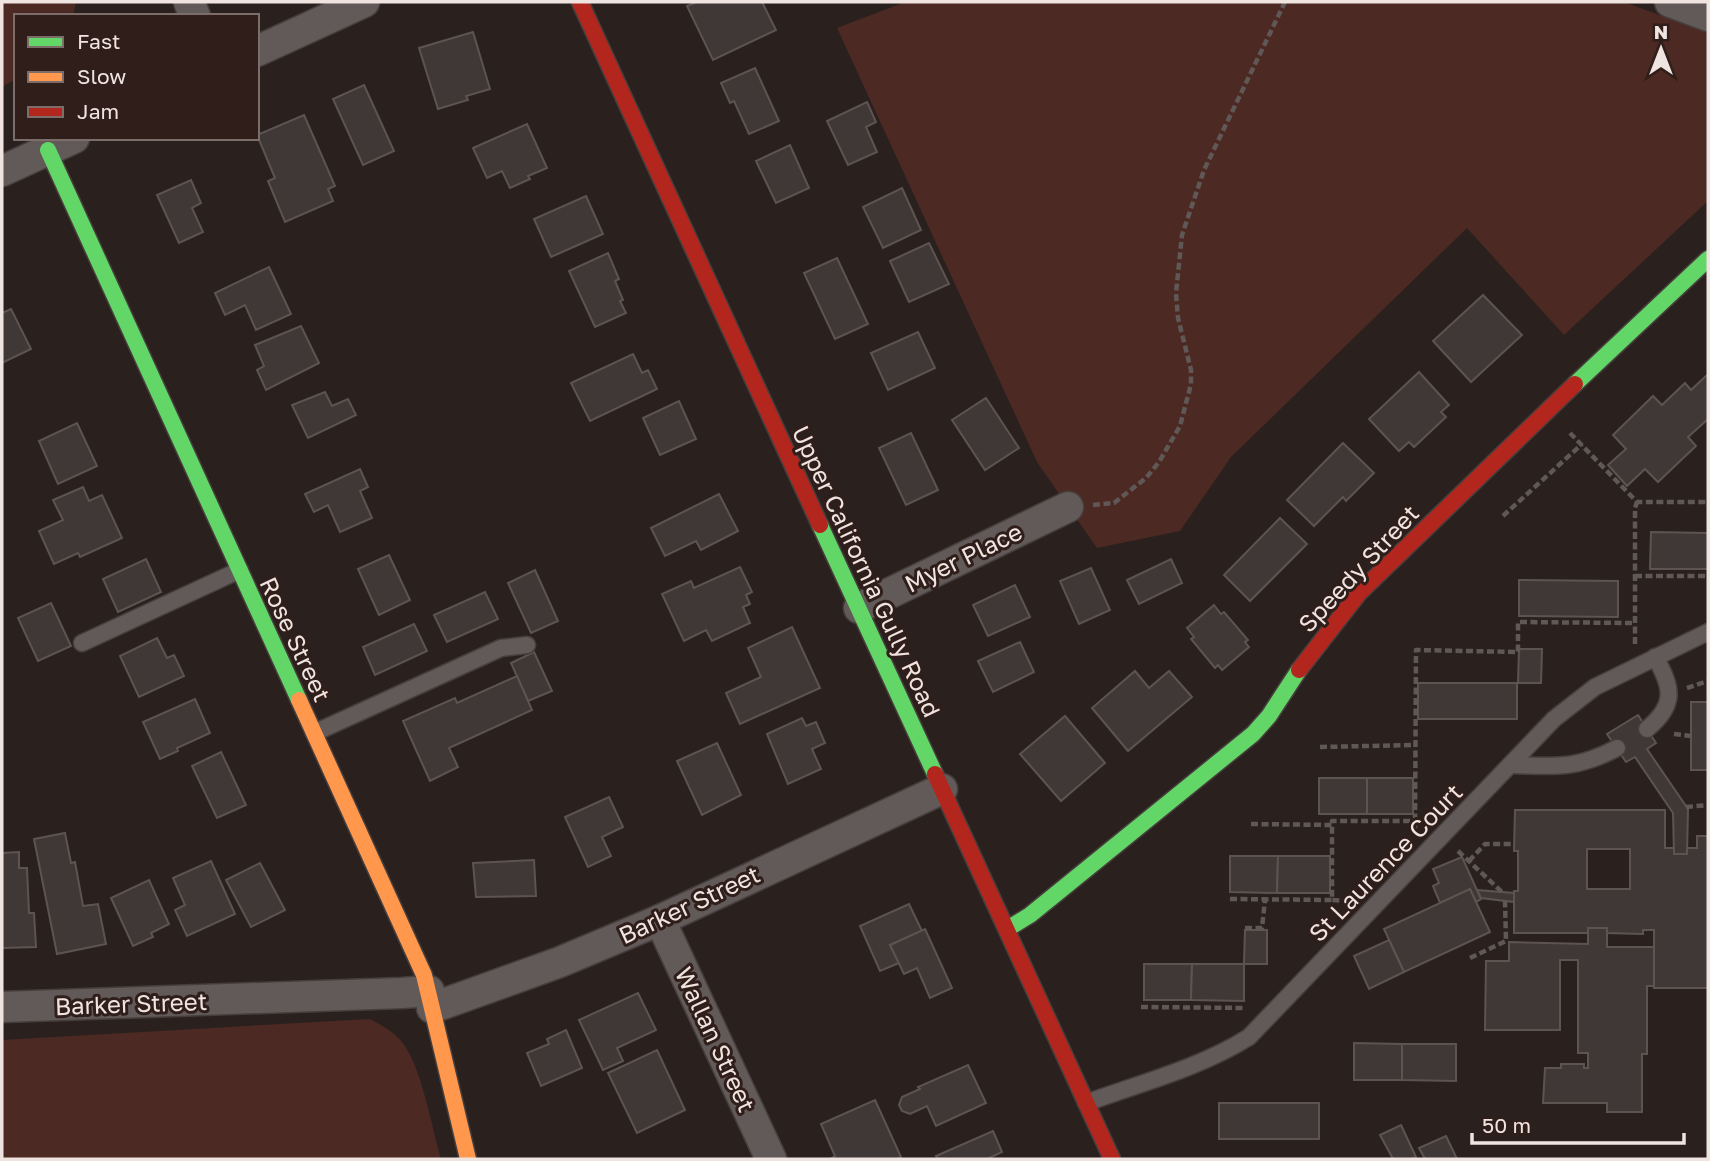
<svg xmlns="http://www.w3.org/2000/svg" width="1710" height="1161" viewBox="0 0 1710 1161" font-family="'Golos Text',sans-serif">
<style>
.green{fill:#4c2922}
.building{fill:#403836;stroke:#5d5452;stroke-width:2;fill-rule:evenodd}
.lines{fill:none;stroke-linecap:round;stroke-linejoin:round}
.lane-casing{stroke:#463e3d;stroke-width:19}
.street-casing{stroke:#463e3d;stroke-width:33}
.fast-casing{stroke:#463e3d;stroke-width:19}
.slow-casing{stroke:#463e3d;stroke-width:19}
.jam-casing{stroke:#463e3d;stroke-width:19}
.path{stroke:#605856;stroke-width:4.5;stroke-dasharray:7 3.5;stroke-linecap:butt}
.lane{stroke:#615a58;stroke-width:16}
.street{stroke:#615a58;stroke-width:30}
.fast{stroke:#63d668;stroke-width:16}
.slow{stroke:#ff974d;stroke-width:16}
.jam{stroke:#b3261e;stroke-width:16}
.labels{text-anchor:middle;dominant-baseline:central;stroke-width:6;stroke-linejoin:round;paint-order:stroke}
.street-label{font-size:24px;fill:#f0e4e1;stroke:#2f1e1a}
</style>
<rect width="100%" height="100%" fill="#2a211f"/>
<g class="green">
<polygon points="2,2 76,2 73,16 16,16 16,79 2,87"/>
<polygon points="905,2 1624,2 1708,33 1708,201 1564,335 1467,228 1231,457 1180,531 1097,548 1037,462 837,28"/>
<path d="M370 1019C381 1025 393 1031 401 1041 421 1063 432 1129 441 1159H2V1040Z"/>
</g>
<g class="building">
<polygon points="697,2 762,2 776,30 713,60 687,6"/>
<polygon points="473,32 490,89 466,96 468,100 438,109 419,48"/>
<polygon points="755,68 779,121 749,134 734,101 730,103 721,83"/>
<polygon points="364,85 394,151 363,165 333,99"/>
<polygon points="867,102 876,122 866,127 877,152 848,165 827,121"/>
<polygon points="304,115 335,186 328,189 333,201 285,222 268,181 275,178 257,135"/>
<polygon points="527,124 547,168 528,176 530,179 510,188 502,171 487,178 473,148"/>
<polygon points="790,145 809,188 776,203 756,161"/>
<polygon points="191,180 201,203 192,208 203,232 179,243 157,195"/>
<polygon points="902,188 921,230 883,248 863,207"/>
<polygon points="586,196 603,234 551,257 534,219"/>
<polygon points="929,243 949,284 909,302 890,261"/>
<polygon points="608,253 619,279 615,281 623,300 620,301 626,313 595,327 569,271"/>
<polygon points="837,258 868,324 835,339 804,273"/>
<polygon points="269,267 291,314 256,330 245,305 225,315 215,293"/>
<polygon points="1483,295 1522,335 1471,382 1433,341"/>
<polygon points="11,309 31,349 2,363 2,313"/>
<polygon points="301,326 319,363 266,390 257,370 264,366 255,345"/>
<polygon points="918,332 935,368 888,390 871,353"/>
<polygon points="633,354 642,373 648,370 657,389 590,421 571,383"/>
<polygon points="1419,372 1449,405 1441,412 1446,417 1414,447 1409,442 1399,451 1369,419"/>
<polygon points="1708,374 1708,419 1688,437 1696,446 1658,482 1645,469 1627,486 1608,465 1626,449 1613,435 1653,396 1662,405 1685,383 1691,390"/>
<polygon points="325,392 332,406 348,399 356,415 308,438 292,405"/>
<polygon points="986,398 1019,448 985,470 952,420"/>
<polygon points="679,401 696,439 660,455 643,418"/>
<polygon points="77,423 97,466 58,484 39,441"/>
<polygon points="911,433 938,490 906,505 879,448"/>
<polygon points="1343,443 1374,473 1346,501 1343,497 1314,526 1287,500"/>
<polygon points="360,469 368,487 360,491 372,518 340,532 328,505 314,512 305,494"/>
<polygon points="83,487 89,501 102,495 122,538 80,557 78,553 54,564 39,531 63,520 53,500"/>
<polygon points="719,494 738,531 701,550 696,541 665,556 651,528"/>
<polygon points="1280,518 1307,544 1250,601 1224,575"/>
<polygon points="1651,532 1708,533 1708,569 1650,569"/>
<polygon points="389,555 410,600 379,615 358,569"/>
<polygon points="146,559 161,592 118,612 103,579"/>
<polygon points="1171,559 1182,583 1139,604 1127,580"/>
<polygon points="740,567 752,592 746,595 750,604 743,607 750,623 712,641 706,630 684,641 662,594 691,581 694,588"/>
<polygon points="1091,568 1110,610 1079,624 1060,581"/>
<polygon points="535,570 558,621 531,633 508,583"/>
<polygon points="1519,580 1618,581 1618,617 1519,616"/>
<polygon points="1015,585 1030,617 988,636 973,605"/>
<polygon points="485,592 498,619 447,642 434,615"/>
<polygon points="51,603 71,646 38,661 18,618"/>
<polygon points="1214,605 1221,614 1224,612 1248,640 1245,642 1249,647 1222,670 1218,665 1215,668 1191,639 1194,637 1187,628"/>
<polygon points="414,624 427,651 375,675 363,647"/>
<polygon points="792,627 820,688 740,724 726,693 761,677 748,648"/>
<polygon points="157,638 167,658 174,655 184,676 139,697 120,656"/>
<polygon points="1020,642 1034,672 993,692 978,661"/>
<polygon points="1519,649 1542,649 1541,683 1518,683"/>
<polygon points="534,652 552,691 528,701 511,663"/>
<polygon points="1135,671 1149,688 1169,671 1192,697 1128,751 1092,708"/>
<polygon points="517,676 532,710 449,748 458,767 430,781 403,721 455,698 457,703"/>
<rect x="1418" y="683" width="99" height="36"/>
<polygon points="195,699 210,733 177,748 178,751 160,759 143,722"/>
<rect x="1691" y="702" width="17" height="68"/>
<polygon points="1638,715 1656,743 1647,749 1688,809 1687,854 1674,854 1673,813 1635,757 1626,762 1607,734"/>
<polygon points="1065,716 1105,763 1061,801 1020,754"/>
<polygon points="802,718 806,726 816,722 825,743 812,749 821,769 788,784 767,734"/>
<polygon points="717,743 741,795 702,815 677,761"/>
<polygon points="221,752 246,805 217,818 192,766"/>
<rect x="1319" y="778" width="48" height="36"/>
<rect x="1367" y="778" width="46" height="36"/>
<polygon points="609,797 623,827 602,837 611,856 588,867 565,817"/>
<path d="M1515 810H1665V848H1674V854H1687V848H1697V836H1708V988H1654V930H1643V934L1607 933V928H1588V933H1514V891H1518V851H1514ZM1587 849H1630V889H1587Z"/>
<polygon points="65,833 71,863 75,862 83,906 98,904 106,944 57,954 34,839"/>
<polygon points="19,852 19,868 27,868 29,913 34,913 36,947 2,948 2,853"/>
<polygon points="1230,856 1278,856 1277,893 1230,892"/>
<polygon points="1278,856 1330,856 1330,893 1277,893"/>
<polygon points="1462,857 1481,899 1476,902 1470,889 1440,903 1433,886 1439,883 1433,869"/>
<polygon points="534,860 536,896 476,897 473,863"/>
<polygon points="211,861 235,914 187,936 175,910 185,905 173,878"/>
<polygon points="260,863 285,910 251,927 226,880"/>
<polygon points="149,880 169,924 151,933 153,937 133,946 111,898"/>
<polygon points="1470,889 1490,932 1404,972 1384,929"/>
<polygon points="1477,890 1514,893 1514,902 1481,898"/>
<polygon points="909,904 922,931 890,945 899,963 880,971 860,926"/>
<polygon points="1588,928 1607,928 1607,947 1654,947 1654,986 1647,986 1647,1054 1642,1054 1642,1112 1607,1112 1607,1103 1543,1103 1545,1068 1561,1068 1561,1064 1584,1064 1584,1068 1588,1068 1588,1053 1578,1053 1578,960 1560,960 1560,1030 1485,1030 1486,961 1509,961 1509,942 1588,944"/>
<polygon points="925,929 952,988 930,998 917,968 904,974 890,945"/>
<polygon points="1245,930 1267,930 1267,964 1244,964"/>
<polygon points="1389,940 1404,972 1369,989 1354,956"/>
<polygon points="1144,964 1192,964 1191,1000 1144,1000"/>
<polygon points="1192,964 1244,964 1244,1001 1191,1000"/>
<polygon points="638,993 656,1030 617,1048 623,1061 603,1070 579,1020"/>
<polygon points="566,1030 582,1068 541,1086 527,1053 549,1044 547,1039"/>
<polygon points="1354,1043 1402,1044 1402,1080 1354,1080"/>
<polygon points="1402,1044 1456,1044 1456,1081 1402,1080"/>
<polygon points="657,1050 685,1110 637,1133 608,1073"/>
<polygon points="968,1065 986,1103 936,1126 927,1106 910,1114 902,1111 899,1105 902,1097 920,1089 918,1087"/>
<polygon points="875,1100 901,1157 896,1159 830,1159 835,1156 821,1124"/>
<rect x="1219" y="1103" width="100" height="36"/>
<polygon points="1401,1125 1416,1157 1411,1159 1393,1159 1380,1135"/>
<polygon points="993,1131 1002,1152 987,1159 938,1159 936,1156"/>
<polygon points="1446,1136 1457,1159 1425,1159 1419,1148"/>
</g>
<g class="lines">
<g class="lane-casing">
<g id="lane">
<polyline points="82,643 240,570"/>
<path d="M1647 729C1676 705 1673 688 1655 657"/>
<polyline points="314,733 501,648 527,645"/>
<path d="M1510 765C1556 766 1575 770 1617 748"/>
<path d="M1086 1103C1140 1083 1200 1068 1249 1037L1554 719 1595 687 1708 632"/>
</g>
</g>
<g class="street-casing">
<g id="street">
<polyline points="189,2 195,16"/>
<polyline points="1670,2 1708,16"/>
<polyline points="257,51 364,2"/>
<polyline points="2,171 74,138"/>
<polyline points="859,608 1068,507"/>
<polyline points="660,920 771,1159"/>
<polyline points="2,1007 402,993 429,991"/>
<polyline points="432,1008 560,962 660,920 942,789"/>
</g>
</g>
<g class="fast-casing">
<g id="fast">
<polyline points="48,150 299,700"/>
<polyline points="1575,384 1708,259"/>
<polyline points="820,525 935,774"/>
<polyline points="1007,929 1030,915 1253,734 1269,716 1299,670"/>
</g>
</g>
<g class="slow-casing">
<polyline id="slow" points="299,700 424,975 468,1159"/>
</g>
<g class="jam-casing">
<g id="jam">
<polyline points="580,2 820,525"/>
<polyline points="1299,670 1359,593 1575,384"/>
<polyline points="935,774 1112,1159"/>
</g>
</g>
<g class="path">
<polyline points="1570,433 1637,502 1708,502"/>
<polyline points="1093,505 1114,503 1146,478 1159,462 1180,426 1191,384 1191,370 1178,318 1176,293 1182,235 1204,170 1285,2"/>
<polyline points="1503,516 1582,444"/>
<polyline points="1635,576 1708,576"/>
<polyline points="1635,644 1635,508 1637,502"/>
<polyline points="1687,688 1708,681"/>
<polyline points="1674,734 1691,736"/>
<polyline points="1320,747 1415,745"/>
<polyline points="1686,807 1708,805"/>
<polyline points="1251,824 1332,825"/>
<polyline points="1415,831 1416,650 1518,652 1518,622 1635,623"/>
<polyline points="1458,851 1502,892"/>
<polyline points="1469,861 1485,844 1514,844"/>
<polyline points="1230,899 1332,900"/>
<polyline points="1349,904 1344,901 1332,900 1332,821 1415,821"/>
<polyline points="1245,928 1262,928 1265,900"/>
<polyline points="1470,958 1506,941 1505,901"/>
<polyline points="1141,1007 1246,1008"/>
</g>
<use href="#lane" class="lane"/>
<use href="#street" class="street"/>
<use href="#fast" class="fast"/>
<use href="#slow" class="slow"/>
<use href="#jam" class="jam"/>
</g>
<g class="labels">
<g class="street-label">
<text transform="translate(963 557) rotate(-26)">Myer Place</text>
<text transform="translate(1358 568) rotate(-47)">Speedy Street</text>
<text transform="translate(867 571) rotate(65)">Upper California Gully Road</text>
<text transform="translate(296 639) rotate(65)">Rose Street</text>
<text transform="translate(1385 862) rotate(-46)">St Laurence Court</text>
<text transform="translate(689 904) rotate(-25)">Barker Street</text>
<text transform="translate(131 1003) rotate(-2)">Barker Street</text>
<text transform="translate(716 1039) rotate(65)">Wallan Street</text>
</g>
</g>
<rect width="1710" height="1161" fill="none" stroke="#f0e4e1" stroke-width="7"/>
<rect x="14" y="14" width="245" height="126" fill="#2f1e1a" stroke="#7c6d6a" stroke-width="2"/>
<rect x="28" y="37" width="35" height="10" fill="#63d668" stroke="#7c6d6a" stroke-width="2"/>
<text x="77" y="49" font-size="21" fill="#f0e4e1">Fast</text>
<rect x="28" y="72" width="35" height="10" fill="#ff974d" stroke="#7c6d6a" stroke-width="2"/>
<text x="77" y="84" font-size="21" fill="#f0e4e1">Slow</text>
<rect x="28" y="107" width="35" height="10" fill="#b3261e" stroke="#7c6d6a" stroke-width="2"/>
<text x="77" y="119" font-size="21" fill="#f0e4e1">Jam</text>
<g transform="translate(1661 49)" stroke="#2f1e1a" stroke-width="5" paint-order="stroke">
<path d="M0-5L12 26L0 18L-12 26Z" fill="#f0e4e1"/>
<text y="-10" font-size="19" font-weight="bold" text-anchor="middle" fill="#f0e4e1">N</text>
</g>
<path d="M1472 1133v10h212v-10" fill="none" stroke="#f0e4e1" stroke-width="3.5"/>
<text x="1482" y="1133" font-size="21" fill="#f0e4e1" stroke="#2f1e1a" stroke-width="5" paint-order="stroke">50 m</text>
</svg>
